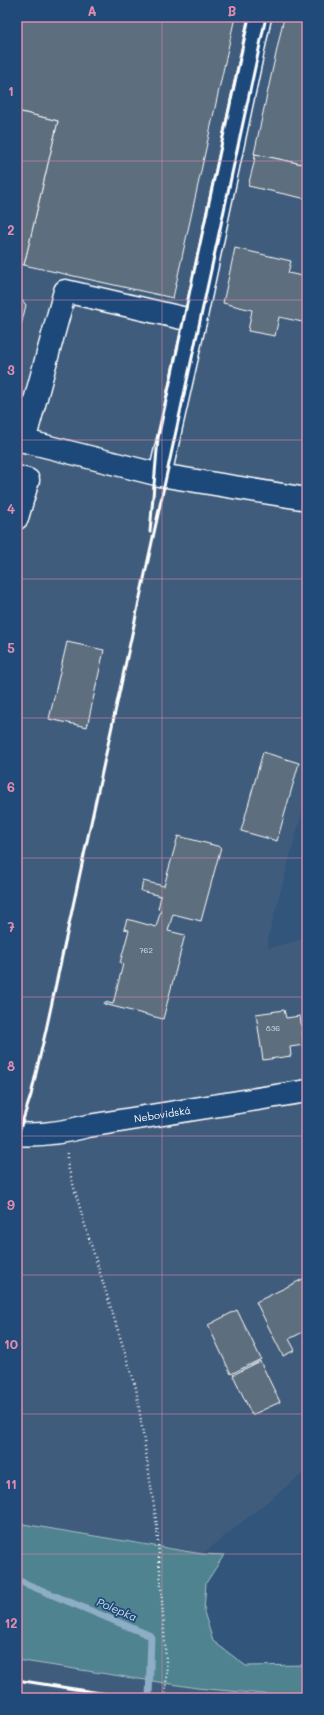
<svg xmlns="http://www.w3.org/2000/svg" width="324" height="1715" viewBox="0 0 324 1715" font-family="Mali,sans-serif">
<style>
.built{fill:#3f5c7c}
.green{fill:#50838f;stroke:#a8c1c7}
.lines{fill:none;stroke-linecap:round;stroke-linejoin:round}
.stream{stroke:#8eadc6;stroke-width:7}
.building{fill:#5d6e7e;stroke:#fff}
.minor-casing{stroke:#fff;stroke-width:25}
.path{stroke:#fff;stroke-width:2.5;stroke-dasharray:1 3;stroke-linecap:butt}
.minor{stroke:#1f4a7a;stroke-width:22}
.rail{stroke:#fff;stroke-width:3}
.grid{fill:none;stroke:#e08cad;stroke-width:1;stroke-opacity:0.55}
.labels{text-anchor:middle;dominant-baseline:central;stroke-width:3.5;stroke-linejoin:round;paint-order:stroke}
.number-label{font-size:8px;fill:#d6dbdf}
.street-label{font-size:10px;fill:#fff;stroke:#1f4a7a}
.water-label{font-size:11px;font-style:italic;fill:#d0dde7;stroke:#1f4a7a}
.neatline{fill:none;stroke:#e08cad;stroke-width:1.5}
.grid-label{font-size:13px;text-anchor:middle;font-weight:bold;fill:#e08cad}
</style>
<rect width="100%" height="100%" fill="#32557b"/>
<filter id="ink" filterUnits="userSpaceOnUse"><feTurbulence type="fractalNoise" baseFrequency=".025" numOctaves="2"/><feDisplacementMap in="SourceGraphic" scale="8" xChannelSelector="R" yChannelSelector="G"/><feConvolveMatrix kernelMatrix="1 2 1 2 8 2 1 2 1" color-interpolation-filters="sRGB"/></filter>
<g filter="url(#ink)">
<g class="built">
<polygon points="17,17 307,17 307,794 268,938 268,948 307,938 307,1470 202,1554 17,1523"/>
<polygon points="17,1660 197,1688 307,1698 17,1698"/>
</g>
<polygon class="green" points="17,1523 202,1554 224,1555 206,1583 204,1612 213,1641 246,1666 307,1665 307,1698 197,1688 17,1660"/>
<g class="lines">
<polyline class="stream" points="17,1580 151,1636 149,1698"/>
</g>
<g class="building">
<polygon points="17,17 235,17 173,298 24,265 58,121 17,111"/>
<polygon points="284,17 307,17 307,165 254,154"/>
<polygon points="17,111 58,121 24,265 17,264"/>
<polygon points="255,154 307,165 307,199 248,186 254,163"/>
<polygon points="235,248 291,261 288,273 307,277 307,323 279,317 275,336 248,331 252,310 223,303"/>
<polygon points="17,299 23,301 26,305 18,338"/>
<polygon points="67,642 104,650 87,727 49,719"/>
<polygon points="263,752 299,763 277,841 241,831"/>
<polygon points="178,836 221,847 201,921 173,914 168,931 185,935 163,1019 104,1004 105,1002 113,1004 123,964 120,963 129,930 124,929 127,919 156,927 161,910 158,909 161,896 141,891 143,881 164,886"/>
<polygon points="284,1010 286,1018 300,1016 304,1045 290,1047 291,1056 263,1060 256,1014"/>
<polygon points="307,1277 307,1330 289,1339 295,1350 283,1356 256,1302"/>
<polygon points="237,1310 261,1359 231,1374 208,1325"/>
<polygon points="260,1361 280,1402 252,1415 233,1375"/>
</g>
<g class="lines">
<g class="minor-casing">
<g id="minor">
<polyline points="17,439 160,475 307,499"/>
<polyline points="24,441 65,291 195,321"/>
<polyline points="160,475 195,321 260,17"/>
<polyline points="17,477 28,480 17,518"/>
<path id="s1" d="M17 1134C41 1136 65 1132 88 1126L307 1091"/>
</g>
</g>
<polyline class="path" points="67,1153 67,1163 84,1222 136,1388 157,1526 167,1676 164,1698"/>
<use href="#minor" class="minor"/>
<g class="rail">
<polyline points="150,532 158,438 249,17"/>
<polyline points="17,1138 31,1095 46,1030 266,17"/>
<polyline points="17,1680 132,1698"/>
</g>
</g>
</g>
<path class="grid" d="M162 17V1698M17 161H307M17 300H307M17 440H307M17 579H307M17 718H307M17 858H307M17 997H307M17 1136H307M17 1275H307M17 1414H307M17 1554H307"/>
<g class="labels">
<g class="number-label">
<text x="146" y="950">762</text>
<text x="273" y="1028">836</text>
</g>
<g class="street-label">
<text stroke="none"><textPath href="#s1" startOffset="147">Nebovidská</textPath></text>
</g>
<g class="water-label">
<text transform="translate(117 1609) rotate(23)">Polepka</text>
</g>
</g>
<rect width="324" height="1715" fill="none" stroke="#1f4a7a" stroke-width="44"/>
<rect x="22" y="22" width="280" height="1671" class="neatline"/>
<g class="grid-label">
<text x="92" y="16">A</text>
<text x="232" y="16">B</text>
<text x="11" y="96">1</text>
<text x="11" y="235">2</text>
<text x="11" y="375">3</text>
<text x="11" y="514">4</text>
<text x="11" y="653">5</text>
<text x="11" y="792">6</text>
<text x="11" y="932">7</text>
<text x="11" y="1071">8</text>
<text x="11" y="1210">9</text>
<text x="11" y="1349">10</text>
<text x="11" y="1489">11</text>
<text x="11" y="1628">12</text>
</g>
</svg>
